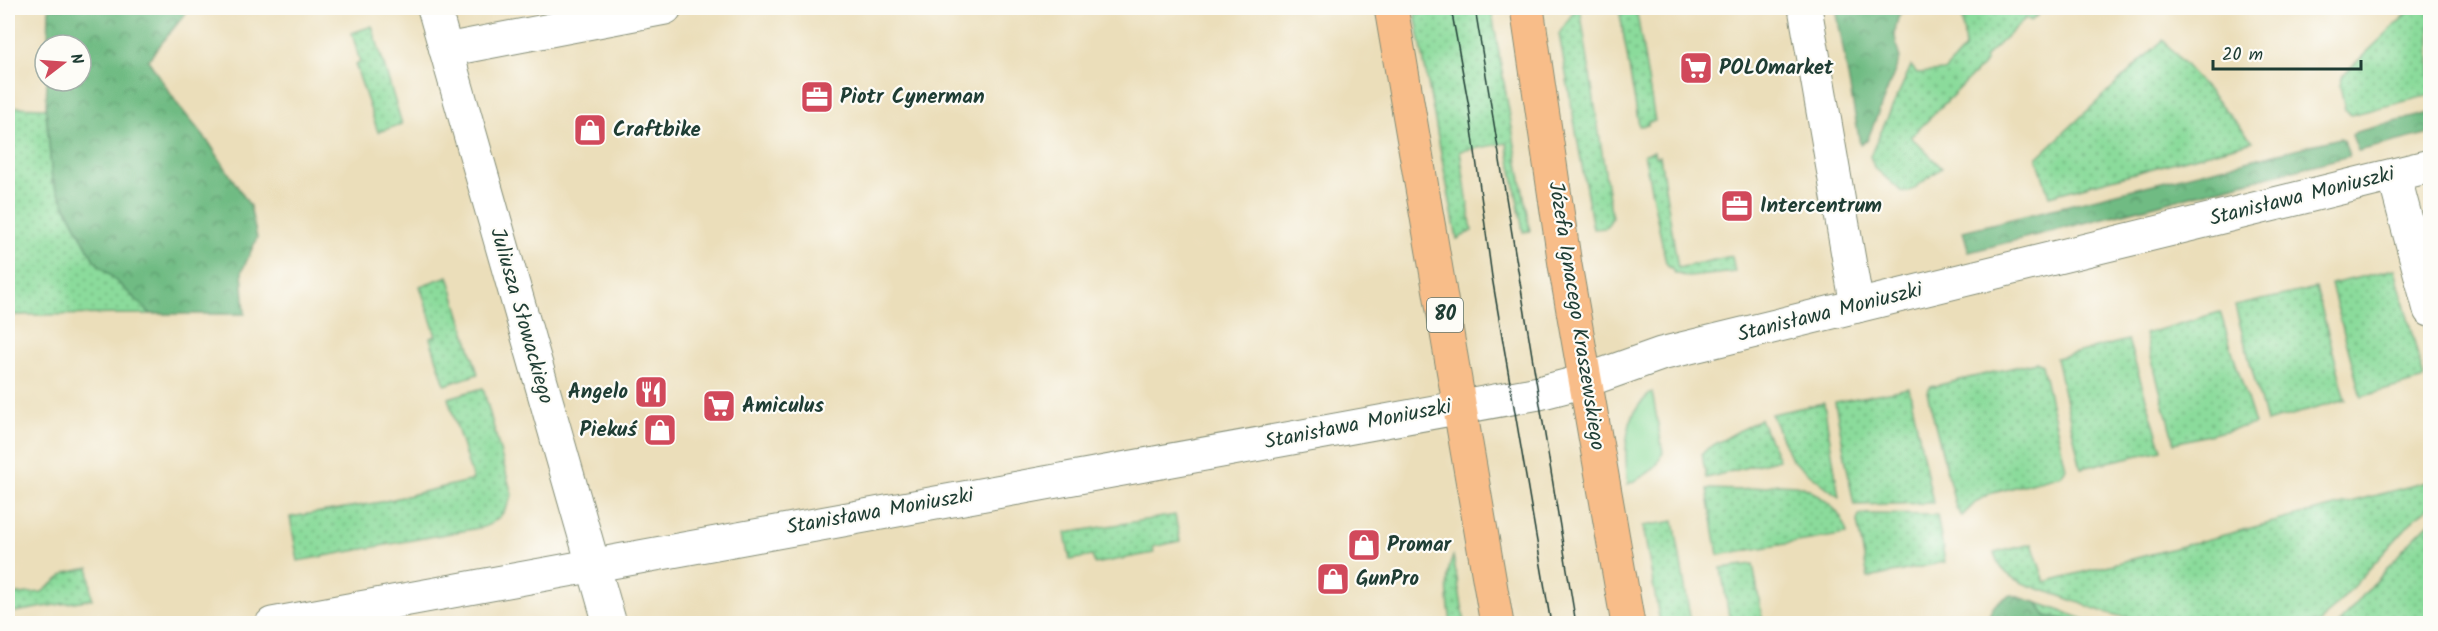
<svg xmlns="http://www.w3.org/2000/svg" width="2438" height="631" viewBox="0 0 2438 631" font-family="Kalam,sans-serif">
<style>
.grass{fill:url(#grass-dots);stroke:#558c68;stroke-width:1.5}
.forest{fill:url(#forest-crowns);stroke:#487c5c;stroke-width:1.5}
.garden{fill:#8bdb9b;stroke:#558c68;stroke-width:1.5}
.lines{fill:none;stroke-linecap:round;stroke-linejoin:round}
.street-casing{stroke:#858e77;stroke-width:35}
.primary-casing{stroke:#858e77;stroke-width:35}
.street{stroke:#fff;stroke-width:33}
.primary{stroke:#f8bd89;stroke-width:33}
.tram{stroke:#1f3d34;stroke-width:1.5}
.labels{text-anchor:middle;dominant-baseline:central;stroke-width:4.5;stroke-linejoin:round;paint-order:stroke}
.shield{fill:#fdfcf7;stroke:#62766e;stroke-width:1.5}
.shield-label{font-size:20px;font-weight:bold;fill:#1f3d34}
.poi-label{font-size:21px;font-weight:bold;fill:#1f3d34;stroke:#fdfcf7;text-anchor:start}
.street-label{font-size:21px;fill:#1f3d34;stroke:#fdfcf7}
</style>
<defs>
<pattern id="grass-dots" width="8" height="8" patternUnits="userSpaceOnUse" patternTransform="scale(1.5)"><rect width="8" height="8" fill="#8bdb9b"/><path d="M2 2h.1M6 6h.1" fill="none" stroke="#71b37f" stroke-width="1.8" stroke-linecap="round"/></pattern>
<pattern id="forest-crowns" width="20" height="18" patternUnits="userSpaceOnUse" patternTransform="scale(1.5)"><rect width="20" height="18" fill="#70bb83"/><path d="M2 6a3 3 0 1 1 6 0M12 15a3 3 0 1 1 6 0" fill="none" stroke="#5b996c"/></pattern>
</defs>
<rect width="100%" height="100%" fill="#fdfcf7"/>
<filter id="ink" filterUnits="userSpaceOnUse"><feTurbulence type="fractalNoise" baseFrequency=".0167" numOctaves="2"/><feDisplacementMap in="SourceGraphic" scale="12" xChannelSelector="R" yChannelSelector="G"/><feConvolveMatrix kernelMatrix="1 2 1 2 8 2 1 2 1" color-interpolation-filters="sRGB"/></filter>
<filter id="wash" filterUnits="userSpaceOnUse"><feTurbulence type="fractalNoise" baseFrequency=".008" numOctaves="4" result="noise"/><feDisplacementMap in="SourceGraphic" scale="24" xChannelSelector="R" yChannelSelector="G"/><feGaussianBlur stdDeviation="1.35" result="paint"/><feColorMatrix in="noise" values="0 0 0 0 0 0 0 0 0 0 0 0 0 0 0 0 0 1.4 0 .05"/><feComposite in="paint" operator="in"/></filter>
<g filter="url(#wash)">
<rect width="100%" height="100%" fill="#ebdeba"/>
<g class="grass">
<polygon points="1414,8 1491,8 1530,231 1523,232 1507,143 1460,151 1472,231 1457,239"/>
<polygon points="1576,8 1580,8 1612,218 1606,228 1593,229 1559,34"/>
<polygon points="1619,8 1636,8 1655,121 1648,122 1648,125 1639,126"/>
<polygon points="1963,8 2045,8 2031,21 2026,18 1984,58 1986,62 1911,137 1942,168 1909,192 1902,192 1874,167 1870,156 1911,66 1917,73 1944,71 1965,48 1962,16"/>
<polygon points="2413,8 2430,8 2430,95 2351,115 2345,110 2340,85 2343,75"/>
<polygon points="372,26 402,124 378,132 355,64 360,62 352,33"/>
<polygon points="2163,40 2253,141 2049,196 2037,158"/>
<polygon points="8,107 46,108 52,181 94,260 151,314 8,315"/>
<polygon points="1654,152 1655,157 1660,156 1678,268 1732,256 1735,272 1689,277 1675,273 1666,263 1644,154"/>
<polygon points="2395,269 2424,379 2361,397 2331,284"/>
<polygon points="448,276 478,374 445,385 430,338 436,336 420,286"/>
<polygon points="2316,288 2346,400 2266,422 2235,306"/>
<polygon points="2220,312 2255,424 2174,443 2145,334"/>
<polygon points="2128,340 2162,450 2081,468 2056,358"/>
<polygon points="2036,362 2042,365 2066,468 2061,475 1989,494 1977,501 1962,516 1956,508 1927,392 1931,387"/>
<path d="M483 388 512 495C506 511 500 520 484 527L298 561 290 517 381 502 473 480 448 398Z"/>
<polygon points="1909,388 1933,503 1854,505 1835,402"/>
<polygon points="1824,403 1839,497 1791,459 1771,414"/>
<polygon points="1760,419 1779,459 1706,478 1702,454 1708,448"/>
<path d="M2430 481V507L2416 517 2320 623C2254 624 2185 628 2120 616 2098 612 2076 601 2055 594 2030 586 2002 581 1994 553L2032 544 2045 582Z"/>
<path d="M1779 484C1787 485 1796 484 1803 487 1823 496 1843 512 1847 534L1718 555 1707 489 1742 490Z"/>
<polygon points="1866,514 1937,515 1945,562 1868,578 1857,521 1859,516"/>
<polygon points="1175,515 1180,541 1153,547 1154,553 1095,564 1092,556 1070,560 1065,533"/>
<polygon points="1674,521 1691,623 1660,623 1643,526"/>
<polygon points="2430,522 2430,623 2339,623 2408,544"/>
<path d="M1453 556 1465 623H1451C1448 601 1444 577 1453 556Z"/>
<polygon points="1753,564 1763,623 1730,623 1721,568"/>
<polygon points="89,568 92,599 8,613 8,595 42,592 66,573"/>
<path d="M2038 603 2095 623C2077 623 2064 619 2046 616Z"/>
</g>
<g class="forest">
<polygon points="52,8 184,8 185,14 148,60 178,105 210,144 250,206 257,238 242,271 245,314 151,314 94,260 52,180 46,108 47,81 81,81 81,45 48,45 49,10"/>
<path d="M1836 8H1911L1900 13C1893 30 1894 41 1900 58L1867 141 1860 144Z"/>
<polygon points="2430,113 2430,133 2358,151 2352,135 2356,132"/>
<polygon points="2340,138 2344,140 2349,156 1969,252 1963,231"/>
<path d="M2011 595 2038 603 2046 616 2069 620 2074 623H1987C1990 609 1996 600 2011 595Z"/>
</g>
<path class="garden" d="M1652 392 1663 452C1658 470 1644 476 1628 484 1625 460 1623 427 1639 405 1642 401 1648 396 1652 392Z"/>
</g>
<g filter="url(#ink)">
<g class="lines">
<g class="street-casing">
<g id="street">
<polyline points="434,8 610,624"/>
<polyline points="1805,8 1857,306"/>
<polyline points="446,50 665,8"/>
<polyline points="2394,175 2430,310"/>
<polyline points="272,624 1539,393 1585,381 1661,354 2430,166"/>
</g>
</g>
<g class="primary-casing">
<g id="primary">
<polyline points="1391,8 1497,624"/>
<polyline points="1527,8 1565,265 1628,624"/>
</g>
</g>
<use href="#street" class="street"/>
<use href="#primary" class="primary"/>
<g class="tram">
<polyline points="1451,8 1469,107 1492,277 1551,624"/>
<polyline points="1475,8 1576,624"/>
</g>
</g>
</g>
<defs>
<g id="supermarket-square" transform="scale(1.725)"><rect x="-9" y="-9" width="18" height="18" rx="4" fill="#d1495b" stroke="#fdfcf7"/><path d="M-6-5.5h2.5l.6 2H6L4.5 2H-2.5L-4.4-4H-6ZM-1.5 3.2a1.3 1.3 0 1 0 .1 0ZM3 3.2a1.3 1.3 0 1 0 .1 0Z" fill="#fff"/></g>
<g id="office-square" transform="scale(1.725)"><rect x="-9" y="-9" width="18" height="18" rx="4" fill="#d1495b" stroke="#fdfcf7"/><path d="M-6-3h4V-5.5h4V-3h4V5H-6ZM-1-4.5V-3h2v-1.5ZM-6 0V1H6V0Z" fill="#fff"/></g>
<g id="shop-square" transform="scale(1.725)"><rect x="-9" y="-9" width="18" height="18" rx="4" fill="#d1495b" stroke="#fdfcf7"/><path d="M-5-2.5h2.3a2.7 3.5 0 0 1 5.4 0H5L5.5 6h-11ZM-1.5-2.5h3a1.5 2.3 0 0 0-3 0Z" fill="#fff"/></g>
<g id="restaurant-square" transform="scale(1.725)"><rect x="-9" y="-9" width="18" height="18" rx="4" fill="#d1495b" stroke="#fdfcf7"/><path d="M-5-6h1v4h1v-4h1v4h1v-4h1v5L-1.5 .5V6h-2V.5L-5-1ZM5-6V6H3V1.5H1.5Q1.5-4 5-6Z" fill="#fff"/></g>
</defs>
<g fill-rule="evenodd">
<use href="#supermarket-square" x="1696" y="68"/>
<use href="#office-square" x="817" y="97"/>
<use href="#shop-square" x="590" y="130"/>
<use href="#office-square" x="1737" y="206"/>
<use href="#restaurant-square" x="651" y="392"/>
<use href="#supermarket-square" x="719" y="406"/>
<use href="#shop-square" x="660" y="430"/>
<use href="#shop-square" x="1364" y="545"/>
<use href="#shop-square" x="1333" y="579"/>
</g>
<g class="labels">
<rect class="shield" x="1427" y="298" width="36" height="34" rx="4.5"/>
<g class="shield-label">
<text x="1445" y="315">80</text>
</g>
<g class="poi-label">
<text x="1719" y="68">POLOmarket</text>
<text x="840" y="97">Piotr Cynerman</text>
<text x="613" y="130">Craftbike</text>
<text x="1760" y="206">Intercentrum</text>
<text x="628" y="392" text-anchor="end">Angelo</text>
<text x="742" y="406">Amiculus</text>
<text x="637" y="430" text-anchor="end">Piekuś</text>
<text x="1387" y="545">Promar</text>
<text x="1356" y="579">GunPro</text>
</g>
<g class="street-label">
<text transform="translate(2302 197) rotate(-14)">Stanisława Moniuszki</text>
<text transform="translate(1830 313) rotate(-14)">Stanisława Moniuszki</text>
<text transform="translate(521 316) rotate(74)">Juliusza Słowackiego</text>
<text transform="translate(1576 316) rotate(81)">Józefa Ignacego Kraszewskiego</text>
<text transform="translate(1358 425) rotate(-11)">Stanisława Moniuszki</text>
<text transform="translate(880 512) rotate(-10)">Stanisława Moniuszki</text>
</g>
</g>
<rect width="2438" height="631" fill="none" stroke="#fdfcf7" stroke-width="30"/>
<g transform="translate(63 63) rotate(73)"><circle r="28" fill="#fdfcf7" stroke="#a4b0a9" stroke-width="1.5"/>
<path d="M0-4.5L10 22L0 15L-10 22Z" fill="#d1495b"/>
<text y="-9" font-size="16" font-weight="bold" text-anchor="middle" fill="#1f3d34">N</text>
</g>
<path d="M2213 60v9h148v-9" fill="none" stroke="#1f3d34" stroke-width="3"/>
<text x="2222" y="60" font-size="18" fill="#1f3d34" stroke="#fdfcf7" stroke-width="4.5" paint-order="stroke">20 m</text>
</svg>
